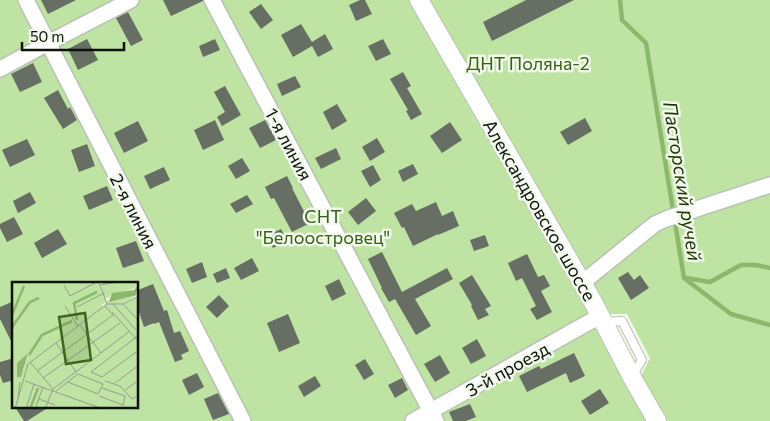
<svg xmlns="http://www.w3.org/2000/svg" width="770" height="421" viewBox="0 0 770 421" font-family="Commissioner,sans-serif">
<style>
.green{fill:#bee3a2;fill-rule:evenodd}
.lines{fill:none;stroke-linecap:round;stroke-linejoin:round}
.stream{stroke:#8eb76e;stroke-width:4.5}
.building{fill:#676e63}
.service-casing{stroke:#bac1b5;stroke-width:10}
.minor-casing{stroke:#bac1b5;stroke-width:18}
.tertiary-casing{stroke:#bac1b5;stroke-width:20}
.service{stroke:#fff;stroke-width:8}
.minor{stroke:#fff;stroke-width:15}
.tertiary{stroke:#fff;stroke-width:18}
.labels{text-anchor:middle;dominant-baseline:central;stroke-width:5;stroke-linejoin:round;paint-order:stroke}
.park-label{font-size:18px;fill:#395f12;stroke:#f1f8ec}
.street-label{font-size:18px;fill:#0f110d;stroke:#f1f8ec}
.water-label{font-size:19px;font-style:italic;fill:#1f3802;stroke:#f1f8ec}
.inset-river{fill:none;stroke:#8eb76e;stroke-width:2.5}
.inset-road{fill:none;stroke:#979c93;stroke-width:1}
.view{fill:#41651e;fill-opacity:0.15;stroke:#41651e;stroke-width:2.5}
.inset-edge{fill:none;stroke:#0f110d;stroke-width:2.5}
</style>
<rect width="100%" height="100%" fill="#f1f8ec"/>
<path class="green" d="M0 0H770V421H0ZM14 284H138V407H14ZM600 314H627L650 358 637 384Z"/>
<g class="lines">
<g class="stream">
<polyline points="620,0 622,20 646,43 684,278 731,314 770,325"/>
<polyline points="686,278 710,282 741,265 756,265 770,268"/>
</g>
</g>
<g class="building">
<polygon points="41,0 76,0 48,14"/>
<polygon points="163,0 203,0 203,1 171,16"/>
<polygon points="360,0 365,0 372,14 356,21 349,5"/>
<polygon points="526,0 574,0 492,41 483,22"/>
<polygon points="261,4 273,20 261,29 249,12"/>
<polygon points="128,12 143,40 131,46 116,18"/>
<polygon points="301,24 312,42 325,34 333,49 318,57 312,46 293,57 281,35"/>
<polygon points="87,39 98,60 78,70 68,49"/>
<polygon points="215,39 220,50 203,57 199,46"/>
<polygon points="383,39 391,54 376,61 368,46"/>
<polygon points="33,63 42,82 20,92 11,74"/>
<polygon points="403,72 411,86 407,88 422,114 411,120 406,111 408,110 390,79"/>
<polygon points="295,76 301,87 282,96 277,84"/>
<polygon points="225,86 241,115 222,126 217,117 225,112 214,92"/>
<polygon points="58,90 68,109 70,107 77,120 63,129 44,98"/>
<polygon points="337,104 347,121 332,130 323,112"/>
<polygon points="585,118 592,131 568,145 560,132"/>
<polygon points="215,120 224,140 203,150 194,130"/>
<polygon points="265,120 276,140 260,148 249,128"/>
<polygon points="138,121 148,141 124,153 114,133"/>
<polygon points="450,122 462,140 442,153 430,136"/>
<polygon points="377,138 385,152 370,161 362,147"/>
<polygon points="27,139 35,155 10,167 2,150"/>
<polygon points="87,144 95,166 79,172 71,150"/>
<polygon points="336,148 341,159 321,169 315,158"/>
<polygon points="242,158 250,171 236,179 228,166"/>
<polygon points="413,164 418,174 403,182 398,171"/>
<polygon points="373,165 381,180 370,187 361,171"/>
<polygon points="164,167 170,180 150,189 144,176"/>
<polygon points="287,176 293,188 292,188 310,223 292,232 274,198 271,199 265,187"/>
<polygon points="107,186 113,200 89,210 83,196"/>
<polygon points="30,192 36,203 18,213 13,201"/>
<polygon points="247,195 253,204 236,213 230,204"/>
<polygon points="366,198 376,211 358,225 348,212"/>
<polygon points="436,202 442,216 453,211 459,226 438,235 438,234 413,246 404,227 402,228 394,213 412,204 416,211"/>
<polygon points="14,217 23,234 7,242 0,228 0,224"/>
<polygon points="58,229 67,244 42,258 34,243"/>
<polygon points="281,229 287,240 273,248 267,236"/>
<polygon points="485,235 489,246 474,251 470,240"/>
<polygon points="136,241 144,261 123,268 116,248"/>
<polygon points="382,252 402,292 447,268 453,279 415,299 431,326 416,335 395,299 389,302 381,288 382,288 368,259"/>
<polygon points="527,254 538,277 544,275 550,286 541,291 552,312 537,320 530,309 536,306 522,278 516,281 508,263"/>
<polygon points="252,258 259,271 241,280 234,268"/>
<polygon points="202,262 207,277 192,283 186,269"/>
<polygon points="226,268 230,278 217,283 213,274"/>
<polygon points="628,272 634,280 640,275 649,288 631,300 618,278"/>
<polygon points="472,275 491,306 485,309 489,315 478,320 471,306 472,305 459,283"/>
<polygon points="339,279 346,294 332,301 325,286"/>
<polygon points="153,284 164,311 167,310 174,333 180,331 189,351 181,355 183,359 175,362 159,322 154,324 154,323 144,327 138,309 138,290"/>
<polygon points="219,295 229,306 217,318 206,307"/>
<polygon points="14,301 14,347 0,319 0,307"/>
<polygon points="288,314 300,343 279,352 267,323"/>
<polygon points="477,339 486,356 471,364 462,348"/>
<polygon points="574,353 585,376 570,383 566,373 527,392 519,376 539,366 541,369"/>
<polygon points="440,355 450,373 435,382 424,364"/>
<polygon points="14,358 14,380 3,383 0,375 0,362"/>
<polygon points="365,359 374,374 364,380 355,365"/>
<polygon points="197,373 204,387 189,395 182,380"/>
<polygon points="315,376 321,386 304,397 298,386"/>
<polygon points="402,378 408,390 395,398 388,385"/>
<polygon points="600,389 609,403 590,415 581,401"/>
<polygon points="218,393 229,414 213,420 204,399"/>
<polygon points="470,404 476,417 466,421 453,421 449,412"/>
<polygon points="15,407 49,407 27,421 24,421"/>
</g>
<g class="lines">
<g class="service-casing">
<polyline id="service" points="604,322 622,321 642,360 632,376"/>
</g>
<g class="minor-casing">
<g id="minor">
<polyline points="26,0 243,421"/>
<polyline points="212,0 436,421"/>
<polyline points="0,69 48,43 131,0"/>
<polyline points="582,283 655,224 666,219 770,185"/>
<polyline points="413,421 600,316"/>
</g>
</g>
<g class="tertiary-casing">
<polyline id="tertiary" points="419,0 592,300 634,381 657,421"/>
</g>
<use href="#service" class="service"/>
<use href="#minor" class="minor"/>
<use href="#tertiary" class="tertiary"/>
</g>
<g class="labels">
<g class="park-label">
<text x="528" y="63">ДНТ Поляна-2</text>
<text x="323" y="216">СНТ<tspan x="323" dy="21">"Белоостровец"</tspan></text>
</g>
<g class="street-label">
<text transform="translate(289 144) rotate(62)">1-я линия</text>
<text transform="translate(540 210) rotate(60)">Александровское шоссе</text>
<text transform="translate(134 211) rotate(63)">2-я линия</text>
<text transform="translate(507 369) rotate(-29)">3-й проезд</text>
</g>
<g class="water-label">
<text transform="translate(683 181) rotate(81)">Пасторский ручей</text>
</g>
</g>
<g transform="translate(12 282)">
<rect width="126" height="126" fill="#f1f8ec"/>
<path d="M0 0H87L91 9 89 0H126L123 6 97 14 98 17 94 15V20L90 23 91 25 96 18 126 12 111 22 126 14V126H0ZM16 71 11 89 5 95V81Z" fill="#bee3a2" fill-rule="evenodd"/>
<path d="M126 3 124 13 97 20 100 11 122 8ZM16 71 9 95H5V81Z" fill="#8eb76e"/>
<path class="inset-river" d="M0 33 12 4M65 38 62 21 85 10M0 45 18 20 27 16M17 73 30 53 60 39M18 127 26 106"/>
<path class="inset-road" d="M87 0 95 22M52 3 58 14 85 0M88 3 106 0M101 22 124 48M111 22 127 39M53 24 66 44M65 25 92 11M100 30 127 60M68 43 89 71M127 53 79 90 90 95 127 68M44 61 64 90M18 80 41 107M25 89 101 33 93 24M31 96 108 41M13 99 91 127M93 99 108 104 120 117 127 113M103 101 127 83M90 106 113 114 111 124M113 108 127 98M44 109 66 92 91 102 86 112 56 100M87 114 111 123M6 116 8 100M27 117 43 123M3 127 16 82 95 22H111L127 14M14 127 22 102M23 127 31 105M33 127 41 107 118 49"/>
<path class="view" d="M73 31 79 78 54 82 47 35Z"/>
<rect width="126" height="126" class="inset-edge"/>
</g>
<path d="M22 42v8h102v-8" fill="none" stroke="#0f110d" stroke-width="2.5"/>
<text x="30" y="42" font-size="15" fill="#0f110d" stroke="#f1f8ec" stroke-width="4" paint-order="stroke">50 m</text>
</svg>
